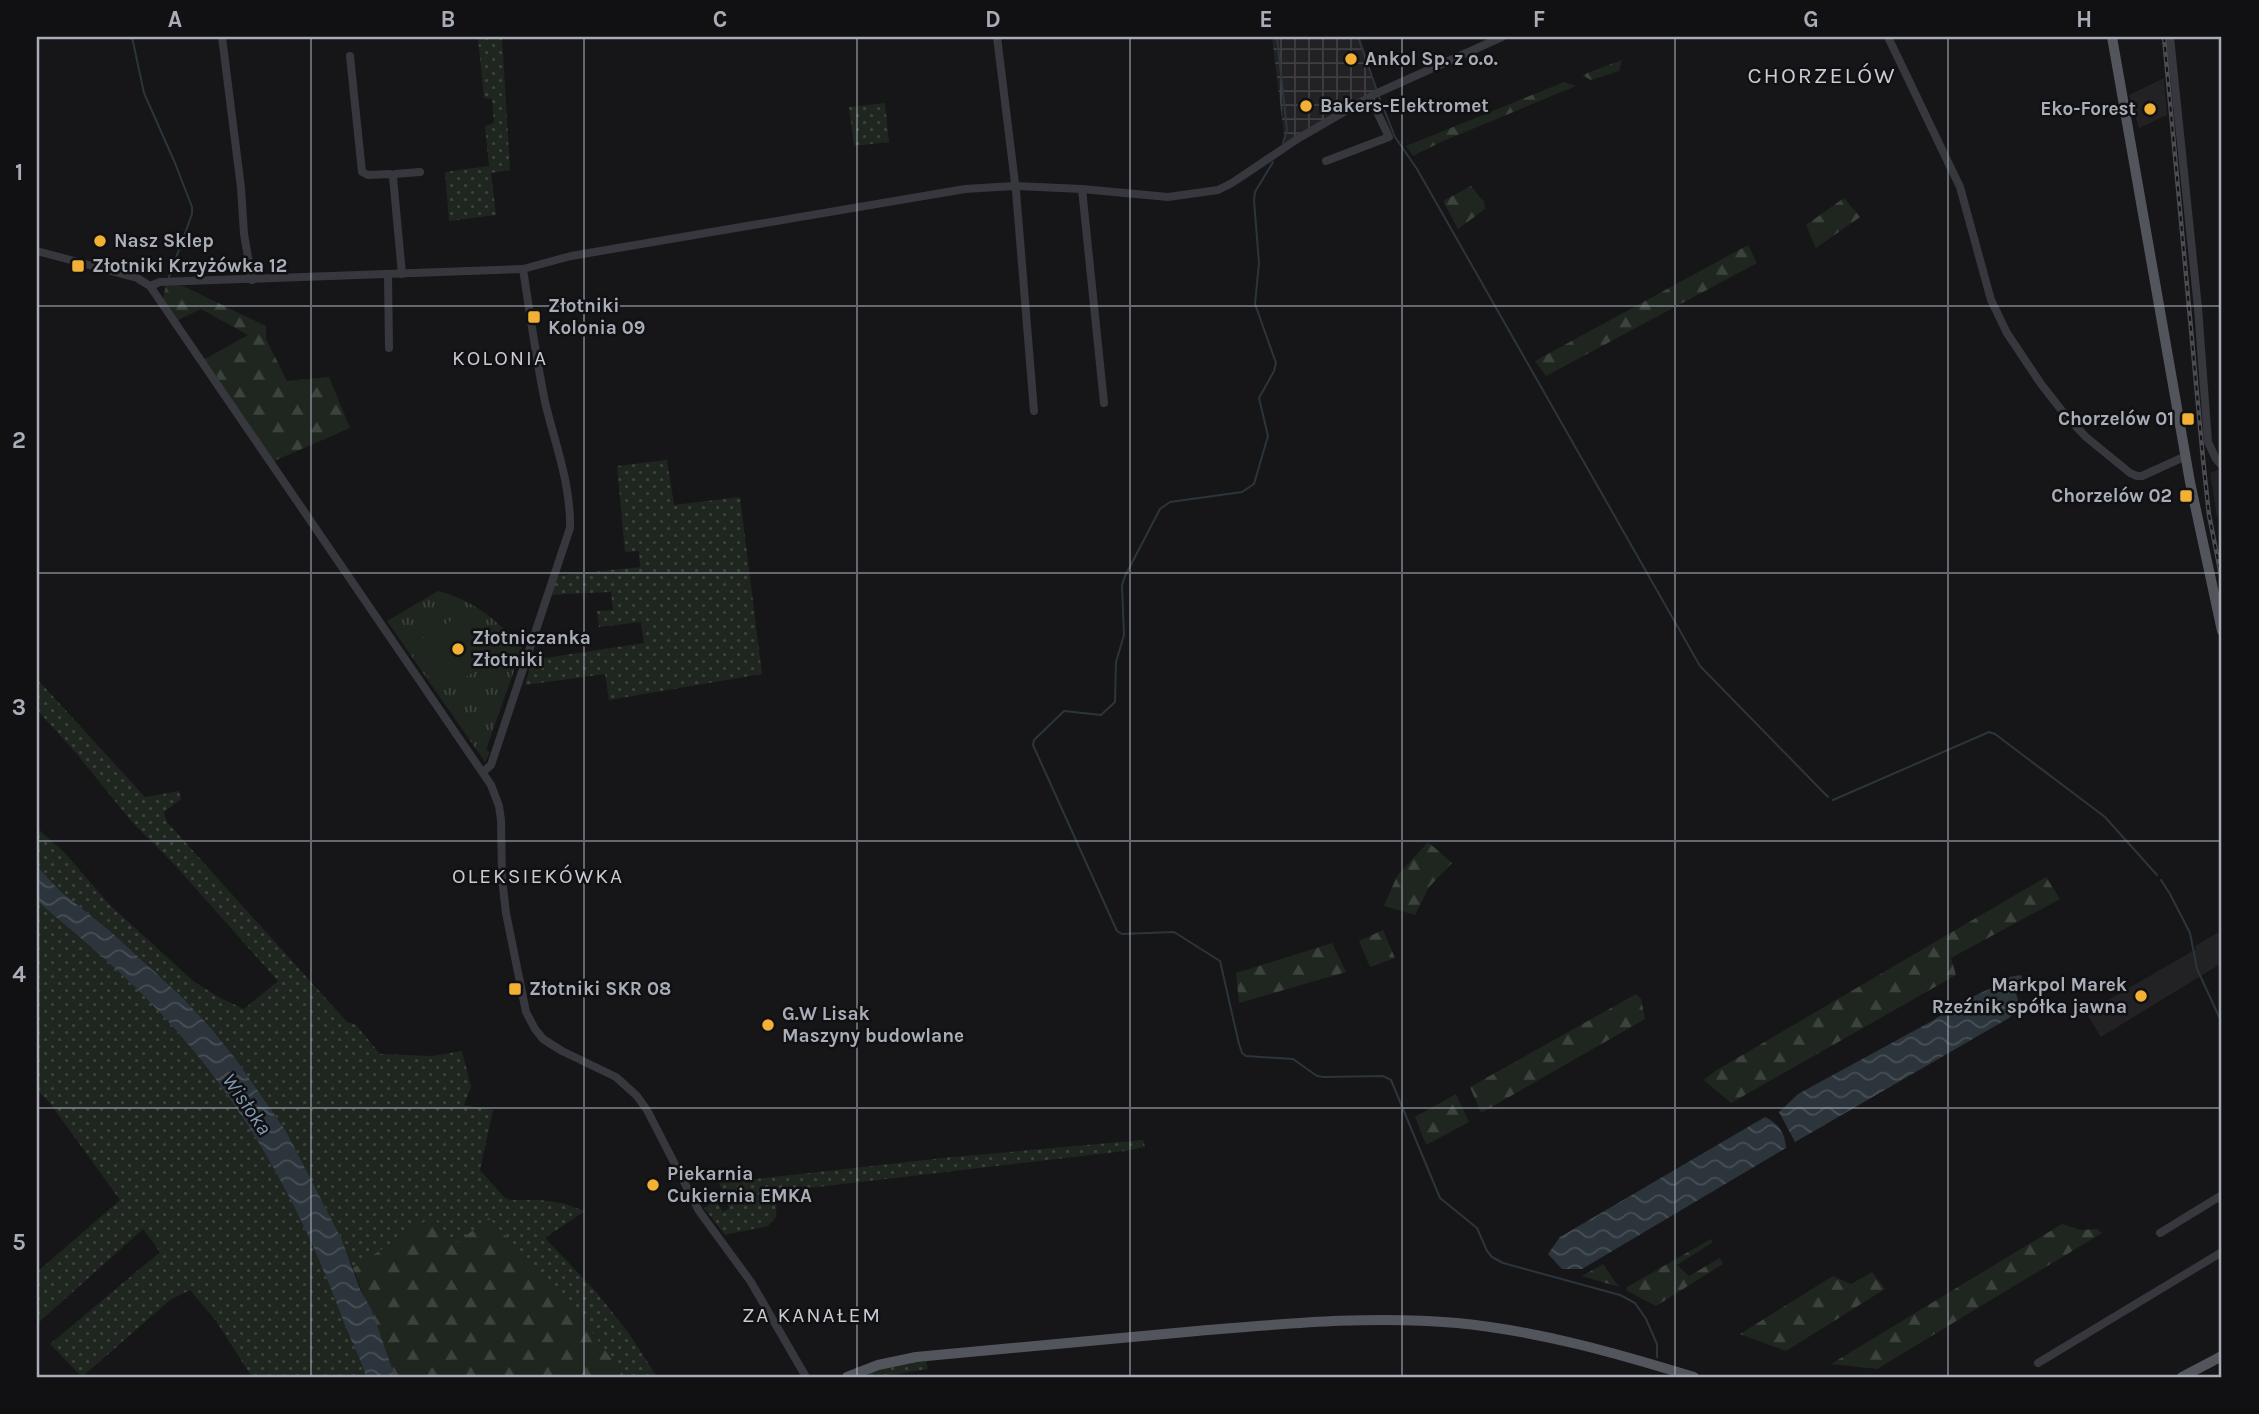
<svg xmlns="http://www.w3.org/2000/svg" width="2259" height="1414" viewBox="0 0 2259 1414" font-family="Karla,sans-serif">
<style>
.built{fill:#222225}
.industrial{fill:url(#industrial-grid)}
.grass{fill:url(#grass-dots)}
.forest{fill:url(#forest-firs)}
.park{fill:url(#park-tufts)}
.garden{fill:#1e261f}
.water{fill:url(#water-waves)}
.lines{fill:none;stroke-linecap:round;stroke-linejoin:round}
.stream{stroke:#2c353c;stroke-width:2}
.minor{stroke:#37383d;stroke-width:8}
.major{stroke:#53555c;stroke-width:10}
.rail-casing{stroke:#4a4c52;stroke-width:4.5}
.rail{stroke:#111113;stroke-width:2;stroke-dasharray:5;stroke-linecap:butt}
.grid{fill:none;stroke:#a8adb8;stroke-width:2;stroke-opacity:0.55}
.poi-dot{fill:#f2b134;stroke:#111113;stroke-width:2.5}
.labels{text-anchor:middle;dominant-baseline:central;stroke-width:5;stroke-linejoin:round;paint-order:stroke}
.poi-label{font-size:19px;font-weight:bold;fill:#a8adb8;stroke:#111113;text-anchor:start}
.neighbourhood-label{font-size:21px;letter-spacing:2px;fill:#c9ccd4;stroke:#111113}
.water-label{font-size:21px;font-style:italic;fill:#7f9bb3;stroke:#111113}
.quarter-label{font-size:23px;letter-spacing:2px;fill:#c9ccd4;stroke:#111113}
.neatline{fill:none;stroke:#a8adb8;stroke-width:2.5}
.grid-label{font-size:23px;text-anchor:middle;font-weight:bold;fill:#a8adb8}
</style>
<defs>
<pattern id="industrial-grid" width="8" height="8" patternUnits="userSpaceOnUse" patternTransform="scale(1.75)"><rect width="8" height="8" fill="#222225"/><path d="M0 4h8M4 0v8" fill="none" stroke="#3f3f43"/></pattern>
<pattern id="grass-dots" width="8" height="8" patternUnits="userSpaceOnUse" patternTransform="scale(1.75)"><rect width="8" height="8" fill="#1e261f"/><path d="M2 2h.1M6 6h.1" fill="none" stroke="#3c433d" stroke-width="1.8" stroke-linecap="round"/></pattern>
<pattern id="forest-firs" width="22" height="20" patternUnits="userSpaceOnUse" patternTransform="scale(1.75)"><rect width="22" height="20" fill="#1e261f"/><path d="M5 1l3.5 6h-7zM16 11l3.5 6h-7z" fill="#3c433d"/></pattern>
<pattern id="park-tufts" width="24" height="20" patternUnits="userSpaceOnUse" patternTransform="scale(1.75)"><rect width="24" height="20" fill="#1e261f"/><path d="M3 7l-1-3M5 7V3M7 7l1-3M15 17l-1-3M17 17v-4M19 17l1-3" fill="none" stroke="#3c433d"/></pattern>
<pattern id="water-waves" width="16" height="10" patternUnits="userSpaceOnUse" patternTransform="scale(1.75)"><rect width="16" height="10" fill="#2c353c"/><path d="M0 5q4-4 8 0t8 0" fill="none" stroke="#485056"/></pattern>
</defs>
<rect width="100%" height="100%" fill="#161618"/>
<g class="built">
<polygon points="2164,78 2167,115 2139,128 2129,95"/>
<polygon points="2222,468 2222,513 2217,517 2210,473"/>
<polygon points="2222,930 2222,963 2101,1037 2086,1013 2196,949 2195,946"/>
</g>
<polygon class="industrial" points="1272,37 1360,37 1378,97 1327,125 1285,143"/>
<g class="grass">
<polygon points="502,37 510,170 491,173 496,215 449,221 445,172 489,166 485,126 494,123 492,99 484,98 478,38"/>
<polygon points="885,103 889,142 854,146 849,107"/>
<polygon points="667,460 674,505 740,497 762,674 609,700 605,674 525,685 532,660 644,643 641,622 599,627 597,611 613,610 611,592 548,595 554,576 640,567 639,551 625,552 617,466"/>
<polygon points="37,679 145,797 179,791 181,799 164,812 167,822 347,1022 356,1025 380,1054 432,1056 462,1051 471,1087 464,1105 493,1110 480,1170 505,1198 510,1200 540,1200 562,1203 585,1211 546,1237 547,1240 598,1294 630,1335 657,1377 625,1377 581,1318 561,1297 454,1245 433,1217 353,1268 342,1240 286,1131 235,1058 210,1027 181,996 110,931 60,891 37,866 37,828 65,853 110,905 193,981 220,998 244,1009 278,981 174,864 132,822 76,753 37,710"/>
<path d="M37 901C72 931 108 960 140 992 235 1086 299 1199 344 1323 351 1341 361 1359 366 1377H252L216 1321 190 1290 170 1300 82 1377 50 1344 160 1252 143 1229 37 1324V1272L120 1200 49 1102 37 1090Z"/>
<polygon points="1143,1140 1145,1147 1125,1151 809,1188 777,1197 776,1217 768,1226 725,1235 704,1208 716,1201 723,1212 729,1208 719,1183 952,1157"/>
<polygon points="920,1360 926,1361 928,1369 880,1377 859,1377 882,1369"/>
</g>
<g class="forest">
<polygon points="1622,60 1619,71 1591,80 1582,75"/>
<polygon points="1564,82 1576,86 1441,142 1413,156 1406,146"/>
<polygon points="1471,186 1484,202 1485,209 1458,229 1443,201"/>
<polygon points="1844,198 1860,217 1816,248 1806,225"/>
<polygon points="1748,245 1757,263 1546,376 1535,361"/>
<polygon points="166,285 183,286 266,326 266,339 287,381 329,377 350,428 274,461 205,359 248,335 201,309 178,320 163,299"/>
<polygon points="1428,842 1452,863 1429,887 1415,915 1384,906 1397,876"/>
<polygon points="2046,877 2060,899 1951,958 1956,975 1731,1103 1704,1080 1715,1071"/>
<polygon points="1383,930 1395,958 1370,967 1359,941"/>
<polygon points="1332,943 1346,972 1239,1003 1236,973"/>
<polygon points="1636,994 1641,999 1645,1019 1481,1113 1470,1087"/>
<polygon points="1456,1094 1469,1122 1426,1145 1415,1117"/>
<polygon points="433,1216 454,1245 489,1218 581,1318 625,1377 395,1377 353,1268"/>
<polygon points="2062,1224 2081,1230 2097,1229 2102,1233 1877,1369 1831,1364"/>
<polygon points="1711,1239 1713,1242 1677,1265 1689,1276 1720,1258 1723,1264 1656,1306 1627,1291 1627,1287"/>
<polygon points="1603,1264 1619,1287 1582,1276"/>
<polygon points="1872,1272 1885,1289 1786,1351 1740,1334 1833,1276 1851,1284"/>
</g>
<path class="park" d="M438 591C474 600 498 621 522 648L486 750 490 752 485 762 387 621Z"/>
<polygon class="garden" points="471,608 508,651 440,693 409,647"/>
<g class="water">
<path d="M37 866 60 891 110 931 181 996 210 1027 235 1058 286 1131 342 1240 360 1289 372 1311 395 1377H366C361 1359 351 1341 344 1323 299 1199 235 1086 140 992 108 960 72 931 37 901Z"/>
<polygon points="2021,975 2024,983 2017,987 2016,993 2020,1008 2009,1018 1795,1142 1779,1112 1798,1094 1932,1021 1959,1003 2002,983 2009,977"/>
<path d="M1765 1117C1779 1124 1785 1133 1786 1148L1582 1269H1562L1548 1254 1560 1237Z"/>
</g>
<g class="lines">
<g class="stream">
<polyline points="132,37 144,93 175,163 192,207 192,214 169,277"/>
<polyline points="1277,37 1287,130 1283,143"/>
<polyline points="1358,37 1376,88"/>
<polyline points="1379,97 1395,137 1417,169 1700,666 1828,797"/>
<polyline points="1273,162 1255,192 1254,200 1259,263 1255,304 1276,363 1274,371 1259,398 1268,436 1254,484 1242,492 1170,502 1160,509 1125,576 1122,585 1124,635 1116,662 1115,702 1101,715 1064,711 1034,740 1033,745 1117,931 1122,934 1174,932 1220,961 1239,1044 1242,1053 1246,1056 1293,1059 1317,1076 1324,1077 1383,1076 1391,1080 1440,1198 1477,1228 1487,1251 1492,1257 1503,1263 1620,1295 1635,1303 1646,1319 1657,1344 1657,1357"/>
<polyline points="1833,800 1989,732 1995,734 2105,817 2157,875"/>
<polyline points="2161,880 2170,894 2190,933 2197,969 2222,1023"/>
</g>
<g class="minor">
<polyline points="222,37 241,188 244,234 252,280"/>
<polyline points="997,37 1016,191 1034,411"/>
<polyline points="1888,37 1960,187 1991,300 2007,333 2041,384 2066,416 2086,437 2130,473 2137,476 2142,476 2186,456"/>
<polyline points="2170,37 2198,308 2208,442 2216,459 2222,466"/>
<polyline points="350,56 362,172 368,175 390,174 393,177"/>
<polyline points="1326,161 1389,137 1370,97"/>
<polyline points="393,177 402,274"/>
<polyline points="393,177 395,174 420,172"/>
<polyline points="1082,189 1104,403"/>
<polyline points="37,251 137,278 150,286 491,785 499,806 501,820 502,878 506,913 526,1012 535,1029 543,1039 562,1051 616,1077 637,1096 647,1110 699,1211 751,1282 806,1377"/>
<polyline points="388,275 389,348"/>
<polyline points="150,286 160,282 523,269 571,256 965,189 1014,186 1082,189 1168,197 1218,190 1232,183 1299,138 1375,94 1502,37"/>
<path d="M483 772 491 765 570 528C571 484 555 444 545 402 536 358 530 314 523 269"/>
<polyline points="2160,1233 2222,1195"/>
<polyline points="2038,1363 2222,1252"/>
</g>
<g class="major">
<polyline points="2112,37 2190,482 2222,631"/>
<path d="M847 1377 878 1365 916 1357C1010 1348 1103 1340 1197 1331 1283 1324 1370 1315 1457 1323 1539 1331 1616 1353 1694 1377"/>
<polyline points="2182,1377 2222,1356"/>
</g>
<g class="rail-casing">
<polyline id="rail" points="2164,37 2203,459 2209,515 2222,580"/>
</g>
<use href="#rail" class="rail"/>
</g>
<path class="grid" d="M311 37V1377M584 37V1377M857 37V1377M1130 37V1377M1402 37V1377M1675 37V1377M1948 37V1377M37 306H2222M37 573H2222M37 841H2222M37 1108H2222"/>
<g class="poi-dot">
<circle cx="1351" cy="59" r="7"/>
<circle cx="1306" cy="106" r="7"/>
<circle cx="2150" cy="109" r="7"/>
<circle cx="100" cy="241" r="7"/>
<rect x="71" y="259" width="14" height="14" rx="3.5"/>
<rect x="527" y="310" width="14" height="14" rx="3.5"/>
<rect x="2181" y="412" width="14" height="14" rx="3.5"/>
<rect x="2179" y="489" width="14" height="14" rx="3.5"/>
<circle cx="458" cy="649" r="7"/>
<rect x="508" y="982" width="14" height="14" rx="3.5"/>
<circle cx="2141" cy="996" r="7"/>
<circle cx="768" cy="1025" r="7"/>
<circle cx="653" cy="1185" r="7"/>
</g>
<g class="labels">
<g class="poi-label">
<text x="1365" y="59">Ankol Sp. z o.o.</text>
<text x="1320" y="106">Bakers-Elektromet</text>
<text x="2136" y="109" text-anchor="end">Eko-Forest</text>
<text x="114" y="241">Nasz Sklep</text>
<text x="92" y="266">Złotniki Krzyżówka 12</text>
<text x="548" y="306">Złotniki<tspan x="548" dy="22">Kolonia 09</tspan></text>
<text x="2174" y="419" text-anchor="end">Chorzelów 01</text>
<text x="2172" y="496" text-anchor="end">Chorzelów 02</text>
<text x="472" y="638">Złotniczanka<tspan x="472" dy="22">Złotniki</tspan></text>
<text x="2127" y="985" text-anchor="end">Markpol Marek<tspan x="2127" dy="22">Rzeźnik spółka jawna</tspan></text>
<text x="529" y="989">Złotniki SKR 08</text>
<text x="782" y="1014">G.W Lisak<tspan x="782" dy="22">Maszyny budowlane</tspan></text>
<text x="667" y="1174">Piekarnia<tspan x="667" dy="22">Cukiernia EMKA</tspan></text>
</g>
<g class="neighbourhood-label">
<text x="500" y="358">KOLONIA</text>
<text x="538" y="876">OLEKSIEKÓWKA</text>
<text x="812" y="1315">ZA KANAŁEM</text>
</g>
<g class="water-label">
<text transform="translate(247 1104) rotate(55)">Wisłoka</text>
</g>
<g class="quarter-label">
<text x="1822" y="75">CHORZELÓW</text>
</g>
</g>
<rect width="2259" height="1414" fill="none" stroke="#111113" stroke-width="77"/>
<rect x="38" y="38" width="2182" height="1338" class="neatline"/>
<g class="grid-label">
<text x="175" y="27">A</text>
<text x="448" y="27">B</text>
<text x="720" y="27">C</text>
<text x="993" y="27">D</text>
<text x="1266" y="27">E</text>
<text x="1539" y="27">F</text>
<text x="1811" y="27">G</text>
<text x="2084" y="27">H</text>
<text x="19" y="180">1</text>
<text x="19" y="448">2</text>
<text x="19" y="715">3</text>
<text x="19" y="982">4</text>
<text x="19" y="1250">5</text>
</g>
</svg>
